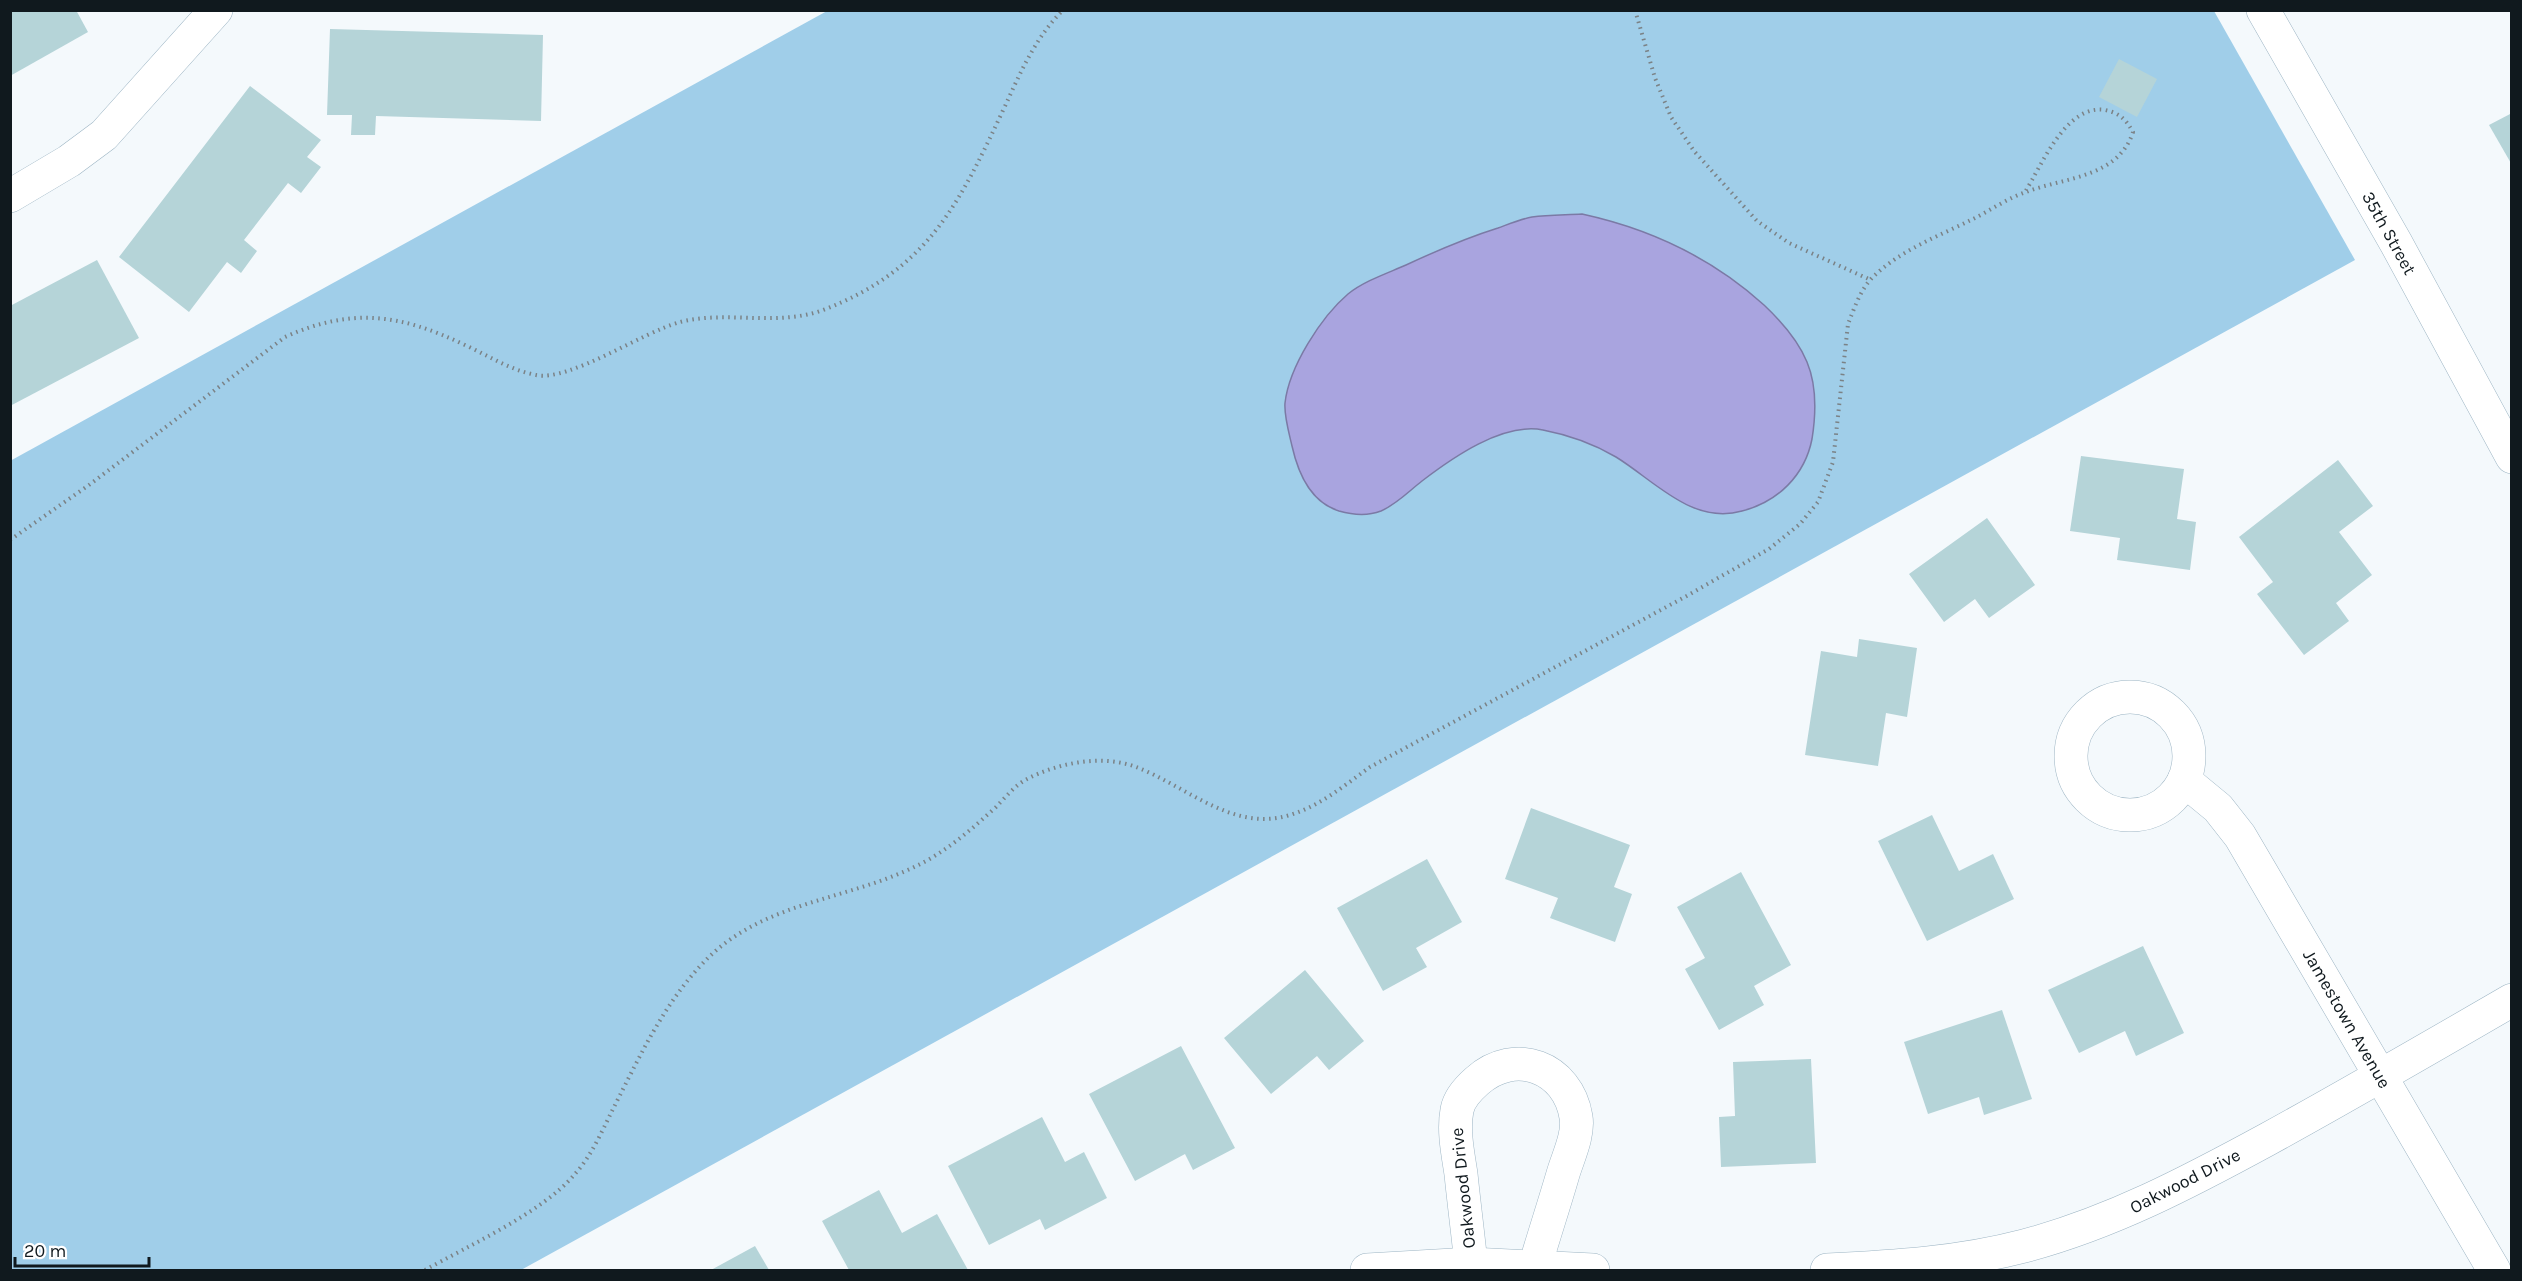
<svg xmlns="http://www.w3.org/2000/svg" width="2522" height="1281" viewBox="0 0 2522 1281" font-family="Karla,sans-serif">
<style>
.green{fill:#a0cee9}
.water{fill:#a9a4df;stroke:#7b7aa5;stroke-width:1.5}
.building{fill:#b5d4d8}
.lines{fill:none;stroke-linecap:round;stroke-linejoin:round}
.minor-casing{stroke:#9db5c4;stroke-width:34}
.path{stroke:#7b8286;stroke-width:4;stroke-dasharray:1.5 4.5;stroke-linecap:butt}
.minor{stroke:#fff;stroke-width:33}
.labels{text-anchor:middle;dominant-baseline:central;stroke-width:5;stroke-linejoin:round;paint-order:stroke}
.street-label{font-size:18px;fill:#10191e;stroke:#fff}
</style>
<rect width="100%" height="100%" fill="#f4f9fc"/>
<polygon class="green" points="827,11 2214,11 2355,260 521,1270 11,1270 10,461"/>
<path class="water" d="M1582 214C1651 229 1711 257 1764 305 1781 321 1798 340 1807 362 1817 386 1816 414 1812 439 1805 475 1778 502 1742 511 1692 525 1655 481 1616 457 1594 444 1569 435 1543 430 1503 422 1452 458 1422 481 1409 491 1397 504 1381 511 1368 516 1353 515 1339 511 1310 502 1298 473 1292 446 1289 433 1284 416 1285 403 1289 367 1321 317 1348 294 1364 281 1388 273 1406 265 1436 251 1466 238 1498 228 1509 224 1521 219 1532 217 1548 215 1565 215 1582 214Z"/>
<g class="building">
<polygon points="10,10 76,10 88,32 10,76"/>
<polygon points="330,29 543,35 541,121 376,116 375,135 351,135 352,115 327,115"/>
<polygon points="2119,59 2157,79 2137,117 2099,97"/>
<polygon points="250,86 321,140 307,157 321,167 301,193 288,183 244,240 257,251 241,273 227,262 189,312 119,257"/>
<polygon points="2512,113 2512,165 2489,125"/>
<polygon points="97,260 139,338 10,406 10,306"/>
<polygon points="2081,456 2184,469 2177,519 2196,522 2190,570 2117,560 2120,538 2070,531"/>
<polygon points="2338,460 2373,506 2339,532 2372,575 2336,603 2349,621 2304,655 2257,594 2273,582 2239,537"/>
<polygon points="1987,518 2035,585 1989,618 1975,599 1944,622 1909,574"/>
<polygon points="1859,639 1917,648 1907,717 1886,713 1878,766 1805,755 1821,651 1857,657"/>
<polygon points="1531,808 1630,845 1614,887 1632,894 1615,942 1550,918 1558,898 1505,879"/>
<polygon points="1932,815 1959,871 1993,854 2014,899 1927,941 1878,841"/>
<polygon points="1427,859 1462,922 1416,948 1427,967 1383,991 1337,908"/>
<polygon points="1741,872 1791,965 1754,986 1764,1005 1719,1030 1685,969 1705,958 1677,907"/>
<polygon points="2143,946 2184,1033 2136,1056 2125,1031 2079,1053 2048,990"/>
<polygon points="1305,970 1364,1041 1329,1070 1317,1056 1271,1094 1224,1038"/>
<polygon points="2002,1010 2032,1099 1984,1115 1979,1097 1928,1114 1904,1042"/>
<polygon points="1181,1046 1235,1148 1193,1170 1185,1154 1135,1181 1089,1094"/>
<polygon points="1811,1059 1816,1163 1721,1167 1719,1117 1735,1116 1733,1062"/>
<polygon points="1042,1117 1065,1162 1084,1152 1107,1198 1045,1230 1040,1219 989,1245 948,1166"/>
<polygon points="879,1190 902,1233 937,1214 968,1270 849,1270 822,1221"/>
<polygon points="755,1246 769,1270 711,1270"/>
</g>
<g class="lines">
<g class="minor-casing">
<g id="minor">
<polyline points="2263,10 2396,243 2512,457"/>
<polyline points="10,196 69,161 104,135 216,10"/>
<circle cx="2130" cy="756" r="59"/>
<polyline points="2184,780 2218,808 2240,836 2494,1270"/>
<path d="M1471 1264C1468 1234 1464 1204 1461 1174 1458 1154 1453 1131 1457 1110 1459 1099 1469 1088 1477 1081 1515 1047 1568 1067 1576 1117 1579 1135 1568 1157 1563 1174 1554 1205 1544 1235 1535 1266"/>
<polyline points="1367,1270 1471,1264 1593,1270"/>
<path d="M1827 1270C1893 1267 1959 1263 2024 1246 2111 1223 2189 1182 2268 1139 2350 1094 2431 1047 2512 1000"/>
</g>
</g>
<g class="path">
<polyline points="1635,10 1655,78 1671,117 1694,151 1757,221 1789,243 1871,280"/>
<path d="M10 540 89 485 285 337C352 307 400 314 465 345 489 356 510 370 536 375 569 382 643 332 680 322 727 310 777 327 823 310 930 269 960 202 1006 104 1021 71 1036 37 1063 10"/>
<path d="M425 1270C468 1246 543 1212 574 1175 591 1157 602 1131 613 1109 639 1058 663 1005 703 963 763 899 853 901 926 861 953 846 974 827 996 807 1005 798 1015 785 1027 779 1058 763 1102 754 1136 767 1185 785 1233 833 1290 815 1320 806 1345 785 1370 767L1683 598 1769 549 1800 524 1818 502 1833 462 1848 324C1854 309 1860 291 1871 279 1898 251 1939 236 1973 219 1991 210 2008 198 2026 192 2065 177 2118 178 2133 132 2126 120 2120 113 2105 110 2066 104 2042 165 2025 192"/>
</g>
<use href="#minor" class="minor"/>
</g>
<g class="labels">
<g class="street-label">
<text transform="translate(2389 233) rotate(61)">35th Street</text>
<text transform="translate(2347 1019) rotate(60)">Jamestown Avenue</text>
<text transform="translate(2185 1181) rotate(-27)">Oakwood Drive</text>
<text transform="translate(1463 1188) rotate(-96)">Oakwood Drive</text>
</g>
</g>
<rect width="2522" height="1281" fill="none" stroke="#10191e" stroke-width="24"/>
<path d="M15 1257v9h134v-9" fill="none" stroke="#10191e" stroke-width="3"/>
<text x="24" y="1257" font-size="18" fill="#10191e" stroke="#ffffff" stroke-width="4.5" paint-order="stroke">20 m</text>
</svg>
